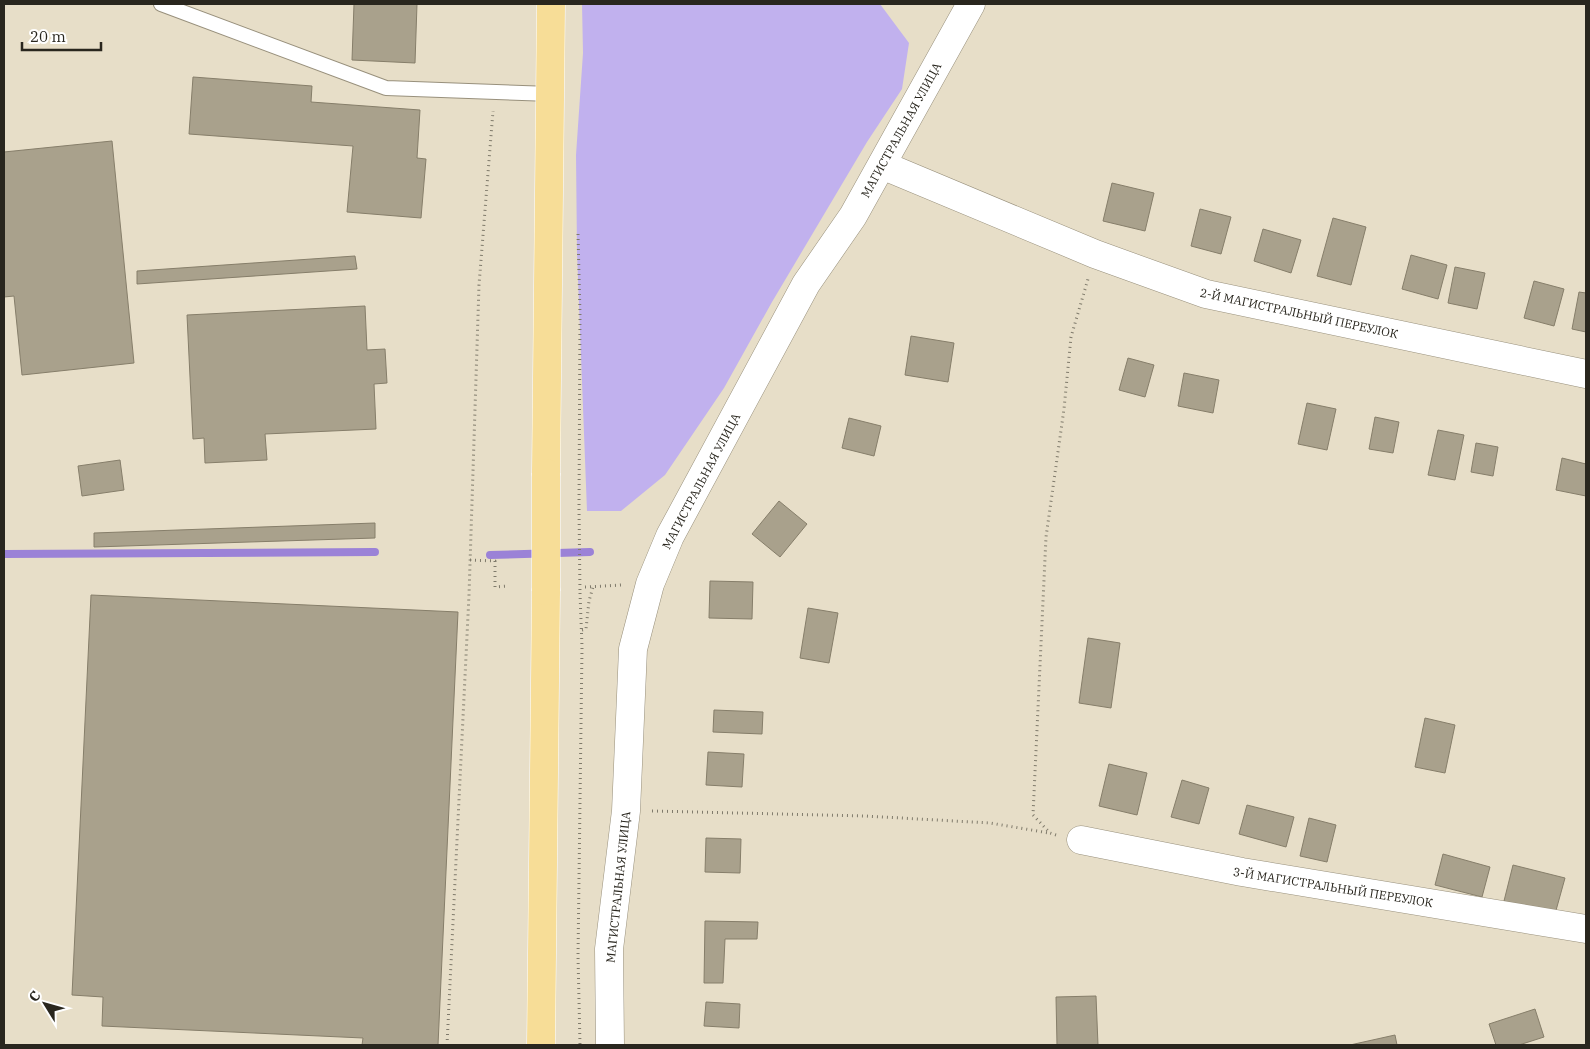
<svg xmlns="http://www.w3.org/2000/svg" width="1590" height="1049" viewBox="0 0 1590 1049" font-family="'IBM Plex Serif',serif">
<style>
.green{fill:#c1b1ee}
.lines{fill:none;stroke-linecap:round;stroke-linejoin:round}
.stream{stroke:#9b82d7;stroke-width:8}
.building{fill:#a9a18c;stroke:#867e6a}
.service-casing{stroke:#98907c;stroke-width:16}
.minor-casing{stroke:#98907c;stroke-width:29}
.primary-casing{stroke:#fff;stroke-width:29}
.path{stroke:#7f7a6b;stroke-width:3;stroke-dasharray:1 4;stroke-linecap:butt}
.service{stroke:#fff;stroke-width:14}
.minor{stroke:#fff;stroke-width:28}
.primary{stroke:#f7dd97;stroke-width:28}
.primary-bridge-casing{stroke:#fff;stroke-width:29;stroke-linecap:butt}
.path-bridge{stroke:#7f7a6b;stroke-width:3;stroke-dasharray:1 4;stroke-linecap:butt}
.primary-bridge{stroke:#f7dd97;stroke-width:28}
.labels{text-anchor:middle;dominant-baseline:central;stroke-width:4;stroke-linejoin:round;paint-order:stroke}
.street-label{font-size:12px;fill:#29261e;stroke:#fff}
</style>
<rect width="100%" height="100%" fill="#e7dec8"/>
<polygon class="green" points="582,4 880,4 909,43 902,89 867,142 772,302 724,388 665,475 621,511 587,511 577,252 576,155 583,53"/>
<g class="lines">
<g class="stream">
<polyline points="4,554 375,552"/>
<polyline points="490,555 590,552"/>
</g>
</g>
<g class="building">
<polygon points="354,4 417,4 415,63 352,60"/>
<polygon points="193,77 312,86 311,102 420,110 417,158 426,159 421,218 347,212 353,146 189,134"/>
<polygon points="112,141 134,363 22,375 14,296 4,297 4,152"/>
<polygon points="1112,183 1154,193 1145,231 1103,221"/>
<polygon points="1200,209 1231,217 1221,254 1191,246"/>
<polygon points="1333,218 1366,227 1351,285 1317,276"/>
<polygon points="1263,229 1301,240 1291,273 1254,261"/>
<polygon points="1411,255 1447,265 1438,299 1402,289"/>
<polygon points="355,256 357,269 137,284 137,271"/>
<polygon points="1455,267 1485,273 1477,309 1448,303"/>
<polygon points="1534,281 1564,289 1554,326 1524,318"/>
<polygon points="1579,292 1586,293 1586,332 1572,329"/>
<polygon points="365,306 367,350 385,349 387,383 374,384 376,429 265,434 267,460 205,463 204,438 193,439 187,315"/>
<polygon points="911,336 954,343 948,382 905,375"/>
<polygon points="1128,358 1154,365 1145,397 1119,390"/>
<polygon points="1184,373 1219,380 1213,413 1178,406"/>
<polygon points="1307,403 1336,409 1327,450 1298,444"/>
<polygon points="1375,417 1399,422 1393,453 1369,449"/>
<polygon points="849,418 881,426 874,456 842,448"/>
<polygon points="1438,430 1464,435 1455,480 1428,475"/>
<polygon points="1476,443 1498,447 1493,476 1471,472"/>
<polygon points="1562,458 1586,464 1586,496 1556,490"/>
<polygon points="120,460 124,490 82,496 78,466"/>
<polygon points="779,501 807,524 780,557 752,534"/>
<polygon points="375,523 375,538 94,547 94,533"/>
<polygon points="710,581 753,582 752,619 709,618"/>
<polygon points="91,595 458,612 438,1045 362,1045 363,1038 102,1026 103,997 72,995"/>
<polygon points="808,608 838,613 829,663 800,658"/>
<polygon points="1088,638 1120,643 1111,708 1079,703"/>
<polygon points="714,710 763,712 762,734 713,732"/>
<polygon points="1425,718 1455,725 1445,773 1415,767"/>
<polygon points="708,752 744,754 742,787 706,785"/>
<polygon points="1109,764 1147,773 1137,815 1099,806"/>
<polygon points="1182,780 1209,788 1199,824 1171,817"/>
<polygon points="1247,805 1294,817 1286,847 1239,834"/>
<polygon points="1309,818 1336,825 1327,862 1300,856"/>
<polygon points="706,838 741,839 740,873 705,872"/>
<polygon points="1443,854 1490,867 1482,897 1435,885"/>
<polygon points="1513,865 1565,878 1555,914 1504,901"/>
<polygon points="705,921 758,922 757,939 725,939 723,983 704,983"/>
<polygon points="1096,996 1098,1045 1057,1045 1056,997"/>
<polygon points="706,1002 740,1004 739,1028 704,1026"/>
<polygon points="1535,1009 1544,1037 1519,1045 1496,1045 1489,1024"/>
<polygon points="1395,1035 1397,1045 1350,1045"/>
</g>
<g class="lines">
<g class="service-casing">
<polyline id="service" points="161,4 386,88 551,94"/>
</g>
<g class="minor-casing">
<g id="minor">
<polyline points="882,165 1095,254 1206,294 1586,374"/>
<polyline points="1081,840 1242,872 1586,929"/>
<polyline points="610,1045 609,949 626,811 633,649 650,584 670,536 806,284 853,216 971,4"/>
</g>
</g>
<g class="primary-casing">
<g id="primary">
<polyline points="546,473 551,4"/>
<polyline points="541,1045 546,591"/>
</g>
</g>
<g class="path">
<polyline points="578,234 580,315 579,509"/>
<polyline points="470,560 495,561 495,587 508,586"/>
<polyline points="585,587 622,585"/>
<polyline points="580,593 582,647 578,956 580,1045"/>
<polyline points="582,630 586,629 589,601 593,587"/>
<polyline points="652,811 865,816 990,823 1049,833"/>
<polyline points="1056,835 1050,833 1033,815 1046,537 1064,409 1071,337 1088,279"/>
<polyline points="447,1045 469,595 479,285 493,111"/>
</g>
<use href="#service" class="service"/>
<use href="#minor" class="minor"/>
<use href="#primary" class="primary"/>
<g class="primary-bridge-casing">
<polyline id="primary-bridge" points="546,473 546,591"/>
</g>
<polyline class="path-bridge" points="579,509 580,593"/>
<use href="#primary-bridge" class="primary-bridge"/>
</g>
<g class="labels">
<g class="street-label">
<text transform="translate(901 130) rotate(-61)">МАГИСТРАЛЬНАЯ УЛИЦА</text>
<text transform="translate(1299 313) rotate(12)">2-Й МАГИСТРАЛЬНЫЙ ПЕРЕУЛОК</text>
<text transform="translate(701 481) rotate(-62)">МАГИСТРАЛЬНАЯ УЛИЦА</text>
<text transform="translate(618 887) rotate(-84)">МАГИСТРАЛЬНАЯ УЛИЦА</text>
<text transform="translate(1333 887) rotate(9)">3-Й МАГИСТРАЛЬНЫЙ ПЕРЕУЛОК</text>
</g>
</g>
<rect width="1590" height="1049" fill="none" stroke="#29261e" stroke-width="10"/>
<g transform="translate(45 1004) rotate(307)" stroke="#ffffff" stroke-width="4" paint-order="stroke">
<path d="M0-4L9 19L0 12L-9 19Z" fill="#29261e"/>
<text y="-8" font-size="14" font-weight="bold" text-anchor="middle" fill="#29261e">С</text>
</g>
<path d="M22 42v8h79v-8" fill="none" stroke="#29261e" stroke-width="2.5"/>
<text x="30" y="42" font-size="15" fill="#29261e" stroke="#ffffff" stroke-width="4" paint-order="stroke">20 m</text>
</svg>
